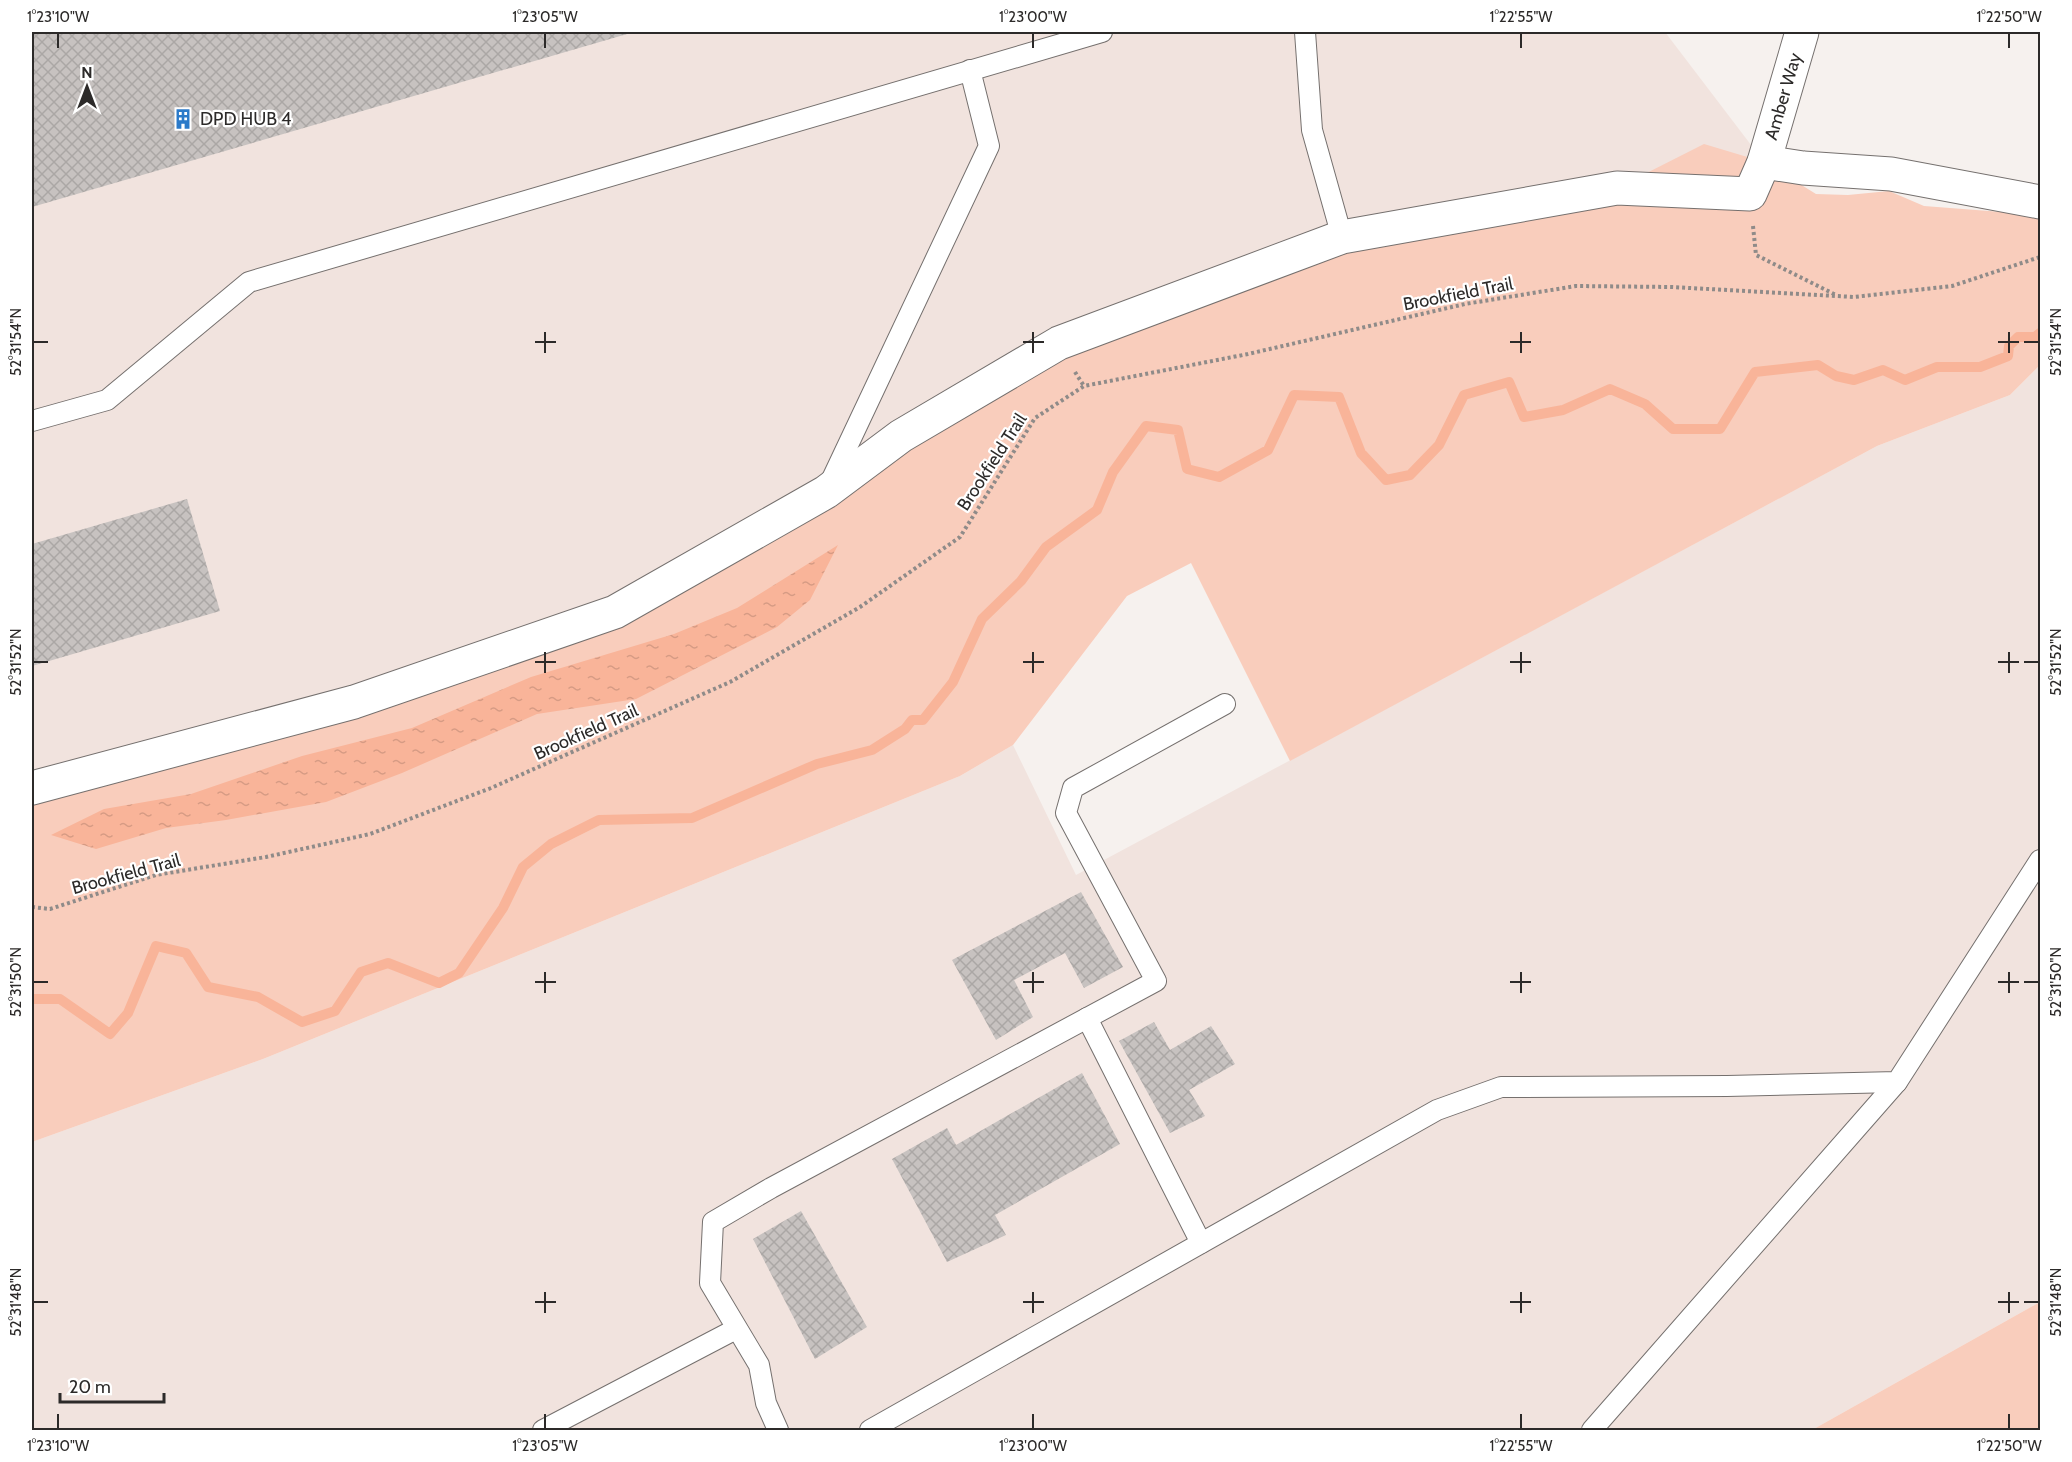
<svg xmlns="http://www.w3.org/2000/svg" width="2072" height="1462" viewBox="0 0 2072 1462" font-family="Cabin,sans-serif">
<style>
.built{fill:#f1e3de}
.green{fill:#f9cdbc}
.water{fill:url(#water-ripples)}
.lines{fill:none;stroke-linecap:round;stroke-linejoin:round}
.stream{stroke:#f9b499;stroke-width:10}
.building{fill:url(#building-cross-hatch)}
.service-casing{stroke:#75706e;stroke-width:22}
.minor-casing{stroke:#75706e;stroke-width:35}
.path{stroke:#8f8b89;stroke-width:4;stroke-dasharray:3 3;stroke-linecap:butt}
.service{stroke:#fff;stroke-width:20}
.minor{stroke:#fff;stroke-width:33}
.ticks{fill:none;stroke:#2c2a29;stroke-width:2}
.labels{text-anchor:middle;dominant-baseline:central;stroke-width:4.5;stroke-linejoin:round;paint-order:stroke}
.street-label{font-size:18px;fill:#2c2a29;stroke:#fff}
.poi-label{font-size:18px;fill:#2c2a29;stroke:#fff;text-anchor:start}
.neatline{fill:none;stroke:#2c2a29;stroke-width:2}
.ticks-label{font-size:15px;text-anchor:middle;fill:#2c2a29}
</style>
<defs>
<pattern id="water-ripples" width="26" height="14" patternUnits="userSpaceOnUse" patternTransform="scale(1.5)"><rect width="26" height="14" fill="#f9b499"/><path d="M2 4q2-2 4 0t4 0M15 11q2-2 4 0t4 0" fill="none" stroke="#d69b84"/></pattern>
<pattern id="building-cross-hatch" width="8" height="8" patternUnits="userSpaceOnUse" patternTransform="scale(1.5)"><rect width="8" height="8" fill="#c7c2c0"/><path d="M0 0l8 8M0 8l8-8" fill="none" stroke="#aba7a5"/></pattern>
</defs>
<rect width="100%" height="100%" fill="#f6f1ee"/>
<g class="built">
<polygon points="32,32 1665,32 1764,162 615,612 32,788"/>
<polygon points="2040,365 2040,1302 1812,1430 32,1430 32,1142 263,1059 960,776 1013,745 1076,875 1877,446 2010,395"/>
</g>
<g class="green">
<polygon points="1704,144 1764,162 1816,194 1848,195 1889,191 1924,206 2040,215 2040,365 2010,395 1877,446 1290,761 1191,563 1127,596 1013,745 960,776 263,1059 32,1142 32,788 615,612 1059,343 1342,237 1617,188"/>
<polygon points="2040,1302 2040,1430 1812,1430"/>
</g>
<polygon class="water" points="838,545 810,600 777,627 636,699 537,714 402,773 326,802 226,820 166,828 96,849 51,835 104,809 191,794 302,756 412,728 531,677 674,634 737,608"/>
<g class="lines">
<polyline class="stream" points="32,999 60,999 110,1034 128,1013 156,946 186,953 208,987 258,997 302,1022 335,1011 361,972 388,963 439,983 459,973 503,908 523,867 551,844 599,820 692,818 817,764 872,750 905,729 912,720 923,720 953,682 982,619 1021,581 1046,547 1097,510 1113,472 1146,426 1178,430 1187,469 1219,477 1268,450 1294,395 1339,397 1361,453 1386,480 1410,475 1439,445 1464,395 1509,382 1524,417 1563,410 1610,389 1645,404 1673,429 1720,429 1755,372 1818,365 1836,376 1854,380 1883,370 1905,380 1937,367 1980,367 2008,356 2009,346 2018,337 2035,337 2040,333"/>
</g>
<g class="building">
<polygon points="32,32 634,32 32,207"/>
<polygon points="187,499 220,611 32,666 32,544"/>
<polygon points="1081,892 1123,967 1084,988 1065,953 1014,980 1033,1017 996,1040 952,960"/>
<polygon points="1154,1022 1170,1050 1211,1026 1235,1064 1189,1090 1205,1116 1170,1133 1119,1041"/>
<polygon points="1082,1073 1120,1144 995,1215 1006,1235 947,1262 892,1159 947,1128 956,1145"/>
<polygon points="801,1211 867,1327 815,1359 753,1239"/>
</g>
<g class="lines">
<g class="service-casing">
<g id="service">
<polyline points="1305,32 1312,130 1342,237"/>
<polyline points="32,421 107,400 249,282 1102,32"/>
<polyline points="830,483 989,146 970,70"/>
<polyline points="1087,1018 1201,1243"/>
<polyline points="543,1430 736,1329"/>
<polyline points="778,1430 766,1403 759,1365 710,1283 713,1222 771,1188 1156,981 1066,813 1073,788 1225,704"/>
<polyline points="870,1430 1437,1110 1501,1087 1727,1086 1897,1082 2040,860"/>
<polyline points="1592,1430 1897,1082"/>
</g>
</g>
<g class="minor-casing">
<g id="minor">
<polyline points="1764,162 1803,168 1891,174 2040,202"/>
<path id="s1" d="M32 788 354 702 615 612 826 492 901 436 1059 343 1342 237 1617 188 1750 194 1764 162 1802 32"/>
</g>
</g>
<g class="path">
<polyline points="1753,226 1756,255 1836,295"/>
<polyline points="1075,372 1084,386"/>
<polyline points="32,907 50,909 156,875 266,857 370,834 491,788 730,682 860,607 960,537 1035,418 1084,386 1248,354 1465,304 1576,286 1672,287 1854,297 1952,286 2040,257"/>
</g>
<use href="#service" class="service"/>
<use href="#minor" class="minor"/>
</g>
<path class="ticks" d="M58 33V48M545 33V48M1033 33V48M1521 33V48M2009 33V48M545 332V353M1033 332V353M1521 332V353M2009 332V353M33 342H48M535 342H556M1023 342H1044M1510 342H1531M1998 342H2019M2024 342H2039M545 652V673M1033 652V673M1521 652V673M2009 652V673M33 662H48M535 662H556M1023 662H1044M1510 662H1531M1998 662H2019M2024 662H2039M545 972V993M1033 972V993M1521 972V993M2009 972V993M33 982H48M535 982H556M1023 982H1044M1510 982H1531M1998 982H2019M2024 982H2039M545 1292V1313M1033 1292V1313M1521 1292V1313M2009 1292V1313M33 1302H48M535 1302H556M1023 1302H1044M1510 1302H1531M1998 1302H2019M2024 1302H2039M58 1414V1429M545 1414V1429M1033 1414V1429M1521 1414V1429M2009 1414V1429"/>
<defs>
<g id="building-bare" transform="scale(1.62)"><path d="M-4-6H4V6H1V3H-1V6H-4ZM-2.5-4.3h1.7v1.8h-1.7ZM.8-4.3h1.7v1.8H.8ZM-2.5-1h1.7V.8h-1.7ZM.8-1h1.7V.8H.8Z" fill="#2b7ac9" stroke="#fff" stroke-width="2.5" paint-order="stroke"/></g>
</defs>
<g fill-rule="evenodd">
<use href="#building-bare" x="183" y="119"/>
</g>
<g class="labels">
<g class="street-label">
<text stroke="none"><textPath href="#s1" startOffset="1947">Amber Way</textPath></text>
<text transform="translate(1458 294) rotate(-11)">Brookfield Trail</text>
<text transform="translate(992 462) rotate(-57)">Brookfield Trail</text>
<text transform="translate(586 732) rotate(-24)">Brookfield Trail</text>
<text transform="translate(126 874) rotate(-15)">Brookfield Trail</text>
</g>
<g class="poi-label">
<text x="200" y="119">DPD HUB 4</text>
</g>
</g>
<rect width="2072" height="1462" fill="none" stroke="#ffffff" stroke-width="66"/>
<g transform="translate(87 87)" stroke="#ffffff" stroke-width="4.5" paint-order="stroke">
<path d="M0-4.5L10 22L0 15L-10 22Z" fill="#2c2a29"/>
<text y="-9" font-size="16" font-weight="bold" text-anchor="middle" fill="#2c2a29">N</text>
</g>
<path d="M60 1393v9h104v-9" fill="none" stroke="#2c2a29" stroke-width="3"/>
<text x="69" y="1393" font-size="18" fill="#2c2a29" stroke="#ffffff" stroke-width="4.5" paint-order="stroke">20 m</text>
<rect x="33" y="33" width="2006" height="1396" class="neatline"/>
<g class="ticks-label">
<text x="58" y="22">1°23'10"W</text>
<text x="545" y="22">1°23'05"W</text>
<text x="1033" y="22">1°23'00"W</text>
<text x="1521" y="22">1°22'55"W</text>
<text x="2009" y="22">1°22'50"W</text>
<text transform="translate(16 342) rotate(-90)" y="5">52°31'54"N</text>
<text transform="translate(2056 342) rotate(-90)" y="5">52°31'54"N</text>
<text transform="translate(16 662) rotate(-90)" y="5">52°31'52"N</text>
<text transform="translate(2056 662) rotate(-90)" y="5">52°31'52"N</text>
<text transform="translate(16 982) rotate(-90)" y="5">52°31'50"N</text>
<text transform="translate(2056 982) rotate(-90)" y="5">52°31'50"N</text>
<text transform="translate(16 1302) rotate(-90)" y="5">52°31'48"N</text>
<text transform="translate(2056 1302) rotate(-90)" y="5">52°31'48"N</text>
<text x="58" y="1451">1°23'10"W</text>
<text x="545" y="1451">1°23'05"W</text>
<text x="1033" y="1451">1°23'00"W</text>
<text x="1521" y="1451">1°22'55"W</text>
<text x="2009" y="1451">1°22'50"W</text>
</g>
</svg>
